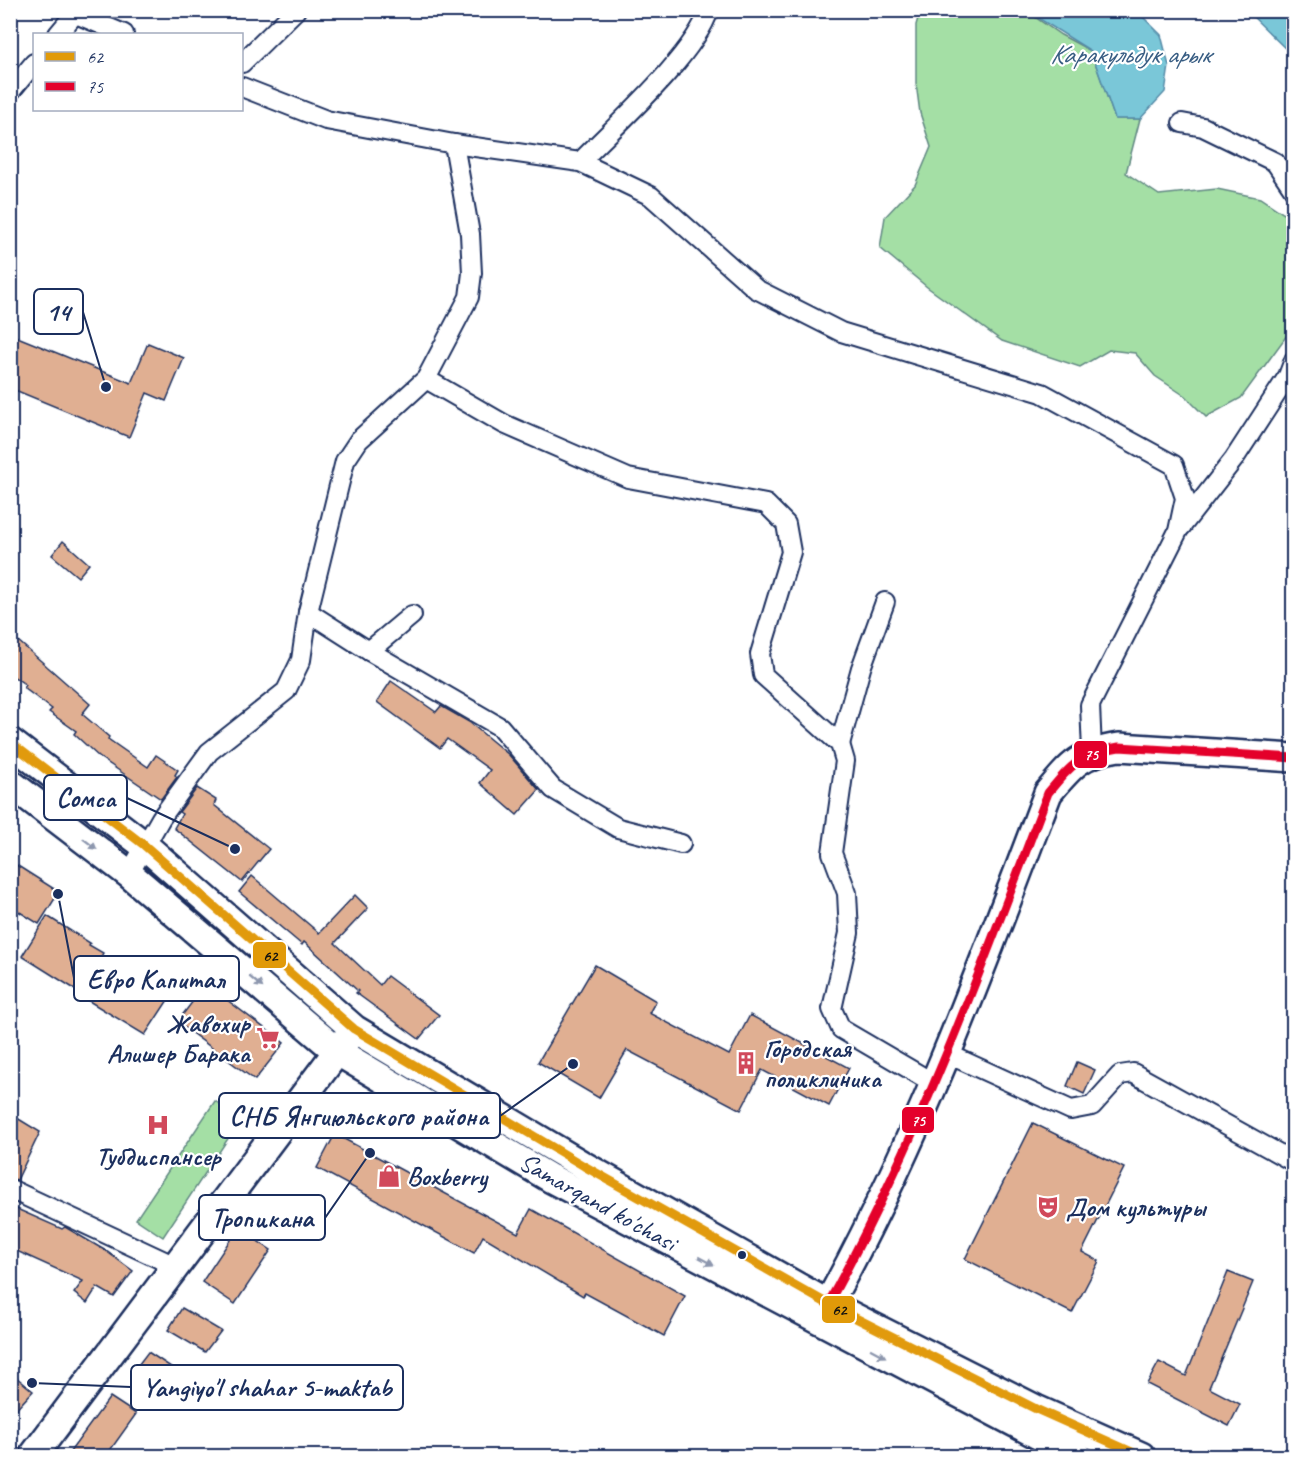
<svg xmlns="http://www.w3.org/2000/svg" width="1304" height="1467" viewBox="0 0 1304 1467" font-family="Caveat,sans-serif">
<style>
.green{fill:#a4dfa5;stroke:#608782;stroke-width:1.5}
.water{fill:#7ac7d8;stroke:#548aa7;stroke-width:1.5}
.building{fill:#e0af92;stroke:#1b2f5e;stroke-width:1.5}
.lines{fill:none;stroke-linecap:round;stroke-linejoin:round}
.street-casing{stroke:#1b2f5e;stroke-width:22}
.secondary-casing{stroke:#1b2f5e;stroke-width:32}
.street{stroke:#fff;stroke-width:18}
.secondary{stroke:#fff;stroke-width:27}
.bus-1-casing{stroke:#fff;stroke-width:14}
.bus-2-casing{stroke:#fff;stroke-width:14}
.bus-1{stroke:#e19a09;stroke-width:9}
.bus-2{stroke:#e4002b;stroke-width:9}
.oneway{fill:#8d97ae}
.bus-dot{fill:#1b2f5e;stroke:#fff;stroke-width:2}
.labels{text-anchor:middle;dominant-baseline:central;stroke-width:4.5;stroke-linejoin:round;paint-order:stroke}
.poi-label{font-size:26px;font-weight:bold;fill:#1b2f5e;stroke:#fff;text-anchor:start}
.street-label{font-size:26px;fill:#1b2f5e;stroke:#fff}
.water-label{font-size:27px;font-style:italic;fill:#385d83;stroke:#fff}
.leader{fill:none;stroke:#1b2f5e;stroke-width:2}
.callout-dot{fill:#1b2f5e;stroke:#fff;stroke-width:2}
.callout{fill:#fff;stroke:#1b2f5e;stroke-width:2}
.callout-label{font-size:27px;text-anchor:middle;font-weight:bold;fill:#1b2f5e}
.line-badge{stroke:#fff;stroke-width:2}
.badge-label{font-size:16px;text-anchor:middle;font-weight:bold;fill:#fff}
.pale-badge-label{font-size:16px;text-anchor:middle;font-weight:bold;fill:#111}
</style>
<rect width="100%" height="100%" fill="#fff"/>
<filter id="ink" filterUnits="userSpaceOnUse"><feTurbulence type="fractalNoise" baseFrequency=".0167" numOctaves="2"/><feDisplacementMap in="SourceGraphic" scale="12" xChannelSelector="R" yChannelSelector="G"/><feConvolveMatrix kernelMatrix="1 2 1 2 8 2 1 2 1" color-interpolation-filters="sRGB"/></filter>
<g filter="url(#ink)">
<g class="green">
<polygon points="920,11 1026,11 1061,35 1091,51 1115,119 1140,119 1126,173 1159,195 1217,189 1260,198 1293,220 1293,327 1241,398 1206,417 1185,396 1155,376 1135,353 1109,350 1080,367 1002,341 927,287 880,248 885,217 915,185 931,147 920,113 916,83 916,25"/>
<polygon points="215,1101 241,1119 163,1237 136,1219"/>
</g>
<g class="water">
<polygon points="1027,11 1137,11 1161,35 1169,66 1165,92 1140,119 1115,119 1091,51"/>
<polygon points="1247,11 1293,11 1293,56"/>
</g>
<g class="building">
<polygon points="10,334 131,383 148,343 184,358 166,401 147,393 129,437 10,388"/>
<polygon points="63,541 89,564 78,577 52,555"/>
<polygon points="17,640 90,704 82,714 109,737 108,739 148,767 156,755 178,770 175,775 177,777 161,799 99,757 74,734 76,731 49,712 52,709 24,688 26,685 10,674 10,648"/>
<polygon points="391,681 436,712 441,706 469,722 509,755 539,790 517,815 480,783 490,770 447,739 440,748 377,702"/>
<polygon points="197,788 216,800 214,805 269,849 242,882 174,828 182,814 179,812"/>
<polygon points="10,861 59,892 39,924 10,906"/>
<polygon points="252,876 319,933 355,895 368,908 335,943 380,985 387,976 439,1015 419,1039 356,993 358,991 304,942 302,945 239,892"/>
<polygon points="47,916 90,943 89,945 103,953 101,957 168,1000 145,1035 79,995 81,993 22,956"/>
<polygon points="595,965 656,1001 649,1013 729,1055 750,1015 849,1068 829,1106 762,1070 741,1110 627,1050 599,1098 538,1062"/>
<polygon points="206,984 284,1043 255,1080 177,1022"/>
<polygon points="1077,1062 1095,1070 1084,1094 1067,1086"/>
<polygon points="17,1118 40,1132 17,1180 10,1178 10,1139"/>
<polygon points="1033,1123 1124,1168 1082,1252 1099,1261 1072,1313 965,1259"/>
<polygon points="335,1134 518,1233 531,1209 685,1296 664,1336 585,1293 583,1296 483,1236 474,1253 317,1168"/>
<polygon points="10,1206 62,1229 65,1227 106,1251 133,1271 114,1297 97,1287 87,1303 74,1293 83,1281 10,1248"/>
<polygon points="238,1228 271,1250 235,1304 202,1282"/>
<polygon points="1228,1272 1253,1282 1209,1388 1240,1404 1229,1426 1147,1384 1159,1362 1186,1376"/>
<polygon points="182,1308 221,1331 205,1352 168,1330"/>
<polygon points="148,1352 174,1369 162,1387 135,1369"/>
<polygon points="10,1372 33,1391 10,1416"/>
<polygon points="110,1397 136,1414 106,1456 67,1456"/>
</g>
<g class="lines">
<g class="street-casing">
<g id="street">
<polyline points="76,14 124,34"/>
<polyline points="58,34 78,10"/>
<polyline points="242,63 296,10"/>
<polyline points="242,87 326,120 454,144 580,162 651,196 756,289 841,332 1042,393 1174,465 1185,498 1178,531 1090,705 1092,751"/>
<polyline points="10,92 34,63"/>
<polyline points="1182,123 1203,127 1275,162 1294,190"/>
<path d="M580 162C615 126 695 55 709 10"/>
<polyline points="426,379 504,424 628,478 766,504 786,524 791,552 760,654 763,675 840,744 845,761 832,853 847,893 849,933 832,1009 841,1029 935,1084"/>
<polyline points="1181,527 1234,459 1288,376 1294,360"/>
<polyline points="308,612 369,651 500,727 553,789 618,828 681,844"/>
<polyline points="369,651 412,615"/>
<polyline points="840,744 861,668 885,602"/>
<polyline points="129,874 161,818 209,752 286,691 301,660 308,612 345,461 359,440 426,379 469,297 472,273 470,234 454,144"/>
<polyline points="948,1054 1071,1110 1092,1106 1120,1075 1133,1073 1294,1162"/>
<polyline points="10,1189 177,1267"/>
</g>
</g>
<g class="secondary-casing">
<g id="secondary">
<polyline points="10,742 144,845 354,1029 584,1166 828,1304 1036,1409 1141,1456"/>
<polyline points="10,783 129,874 338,1052 550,1178 1078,1456"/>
<path d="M828 1304C918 1141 982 967 1048 793 1072 764 1081 753 1119 747L1294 758"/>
<polyline points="33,1456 348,1037"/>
</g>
</g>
<use href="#street" class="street"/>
<use href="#secondary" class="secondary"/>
<g class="bus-1-casing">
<polyline id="bus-1" points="10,742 144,845 354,1029 584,1166 828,1304 1036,1409 1141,1456"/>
</g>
<g class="bus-2-casing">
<path id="bus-2" d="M828 1304C918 1141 982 967 1048 793 1072 764 1081 753 1119 747L1294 758"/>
</g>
<use href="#bus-1" class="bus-1"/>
<use href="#bus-2" class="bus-2"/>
</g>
<defs><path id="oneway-solid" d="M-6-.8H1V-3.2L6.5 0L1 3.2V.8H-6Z" transform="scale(1.5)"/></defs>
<g class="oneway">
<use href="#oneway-solid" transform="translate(90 844) rotate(38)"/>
<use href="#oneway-solid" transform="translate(256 982) rotate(40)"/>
<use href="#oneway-solid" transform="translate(706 1261) rotate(28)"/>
<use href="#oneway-solid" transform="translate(878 1353) rotate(28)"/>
</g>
</g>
<defs>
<g id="supermarket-bare" transform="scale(1.8)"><path d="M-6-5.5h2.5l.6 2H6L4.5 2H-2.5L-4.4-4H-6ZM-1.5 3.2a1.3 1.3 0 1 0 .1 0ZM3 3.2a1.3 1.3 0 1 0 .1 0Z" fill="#d1495b" stroke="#fff" stroke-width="2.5" paint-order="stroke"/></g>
<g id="building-bare" transform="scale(1.8)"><path d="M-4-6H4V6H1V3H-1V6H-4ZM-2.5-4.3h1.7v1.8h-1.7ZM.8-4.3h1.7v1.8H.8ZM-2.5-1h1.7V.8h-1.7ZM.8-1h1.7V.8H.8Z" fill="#d1495b" stroke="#fff" stroke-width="2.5" paint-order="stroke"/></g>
<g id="hospital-bare" transform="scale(1.8)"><path d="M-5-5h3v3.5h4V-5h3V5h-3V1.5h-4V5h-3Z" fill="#d1495b" stroke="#fff" stroke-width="2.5" paint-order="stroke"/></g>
<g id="shop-bare" transform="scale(1.8)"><path d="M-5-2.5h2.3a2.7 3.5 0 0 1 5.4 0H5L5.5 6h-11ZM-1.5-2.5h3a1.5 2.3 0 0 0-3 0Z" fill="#d1495b" stroke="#fff" stroke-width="2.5" paint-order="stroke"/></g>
<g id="theatre-bare" transform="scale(1.8)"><path d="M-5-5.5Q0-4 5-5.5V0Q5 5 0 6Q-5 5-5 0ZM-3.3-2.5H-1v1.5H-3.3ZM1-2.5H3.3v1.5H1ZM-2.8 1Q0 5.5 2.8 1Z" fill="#d1495b" stroke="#fff" stroke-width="2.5" paint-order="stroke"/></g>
</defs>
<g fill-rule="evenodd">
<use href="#supermarket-bare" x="268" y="1038"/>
<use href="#building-bare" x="746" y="1063"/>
<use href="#hospital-bare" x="158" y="1125"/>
<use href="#shop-bare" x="389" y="1176"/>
<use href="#theatre-bare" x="1048" y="1207"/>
</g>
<circle class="bus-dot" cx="742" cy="1255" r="5"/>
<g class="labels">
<g class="poi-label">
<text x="250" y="1023" text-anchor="end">Жавохир<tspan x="250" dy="30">Алишер Барака</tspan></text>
<text x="764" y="1048">Городская<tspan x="764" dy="30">поликлиника</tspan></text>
<text x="158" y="1156" text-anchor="middle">Тубдиспансер</text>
<text x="407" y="1176">Boxberry</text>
<text x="1066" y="1207">Дом культуры</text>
</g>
<g class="street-label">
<text transform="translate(598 1202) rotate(29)">Samarqand ko'chasi</text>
</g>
<g class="water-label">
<text x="1130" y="54">Каракульдук арык</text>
</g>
</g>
<path class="leader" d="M106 387L83 312M235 849L127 798M58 894L74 978M573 1064L500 1116M370 1153L325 1218M32 1383L131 1387"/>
<g class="callout-dot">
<circle cx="106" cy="387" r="6"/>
<circle cx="235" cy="849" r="6"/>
<circle cx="58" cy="894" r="6"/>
<circle cx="573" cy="1064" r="6"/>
<circle cx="370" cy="1153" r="6"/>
<circle cx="32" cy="1383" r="6"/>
</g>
<g class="callout">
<rect x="34" y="289" width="49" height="45" rx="6"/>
<rect x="44" y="775" width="83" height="45" rx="6"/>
<rect x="74" y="956" width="165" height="45" rx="6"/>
<rect x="219" y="1093" width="281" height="45" rx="6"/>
<rect x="199" y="1195" width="126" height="45" rx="6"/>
<rect x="131" y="1365" width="272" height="45" rx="6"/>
</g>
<g class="callout-label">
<text x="58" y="321">14</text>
<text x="86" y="807">Сомса</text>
<text x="156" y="988">Евро Капитал</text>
<text x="359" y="1125">СНБ Янгиюльского района</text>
<text x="262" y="1227">Тропикана</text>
<text x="267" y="1396">Yangiyo'l shahar 5-maktab</text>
</g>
<g class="line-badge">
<rect x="1073" y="740" width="35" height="29" rx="6" fill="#e4002b"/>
<rect x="252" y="941" width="35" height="28" rx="6" fill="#e19a09"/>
<rect x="901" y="1106" width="34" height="28" rx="6" fill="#e4002b"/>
<rect x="821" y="1295" width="35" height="29" rx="6" fill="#e19a09"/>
</g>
<g class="badge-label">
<text x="1091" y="760">75</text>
<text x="918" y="1126">75</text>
</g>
<g class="pale-badge-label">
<text x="270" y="961">62</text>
<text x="839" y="1315">62</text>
</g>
<rect width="1304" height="1467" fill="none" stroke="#fff" stroke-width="36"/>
<rect x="18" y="18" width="1268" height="1431" fill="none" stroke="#1b2f5e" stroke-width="2" filter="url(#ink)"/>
<rect x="33" y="33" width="210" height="78" fill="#ffffff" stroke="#a4acbf" stroke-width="1.5"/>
<rect x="45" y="52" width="30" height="9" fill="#e19a09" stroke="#a4acbf" stroke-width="1.5"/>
<text x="87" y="63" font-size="18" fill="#1b2f5e">62</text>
<rect x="45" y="82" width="30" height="9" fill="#e4002b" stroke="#a4acbf" stroke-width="1.5"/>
<text x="87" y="93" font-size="18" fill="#1b2f5e">75</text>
</svg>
